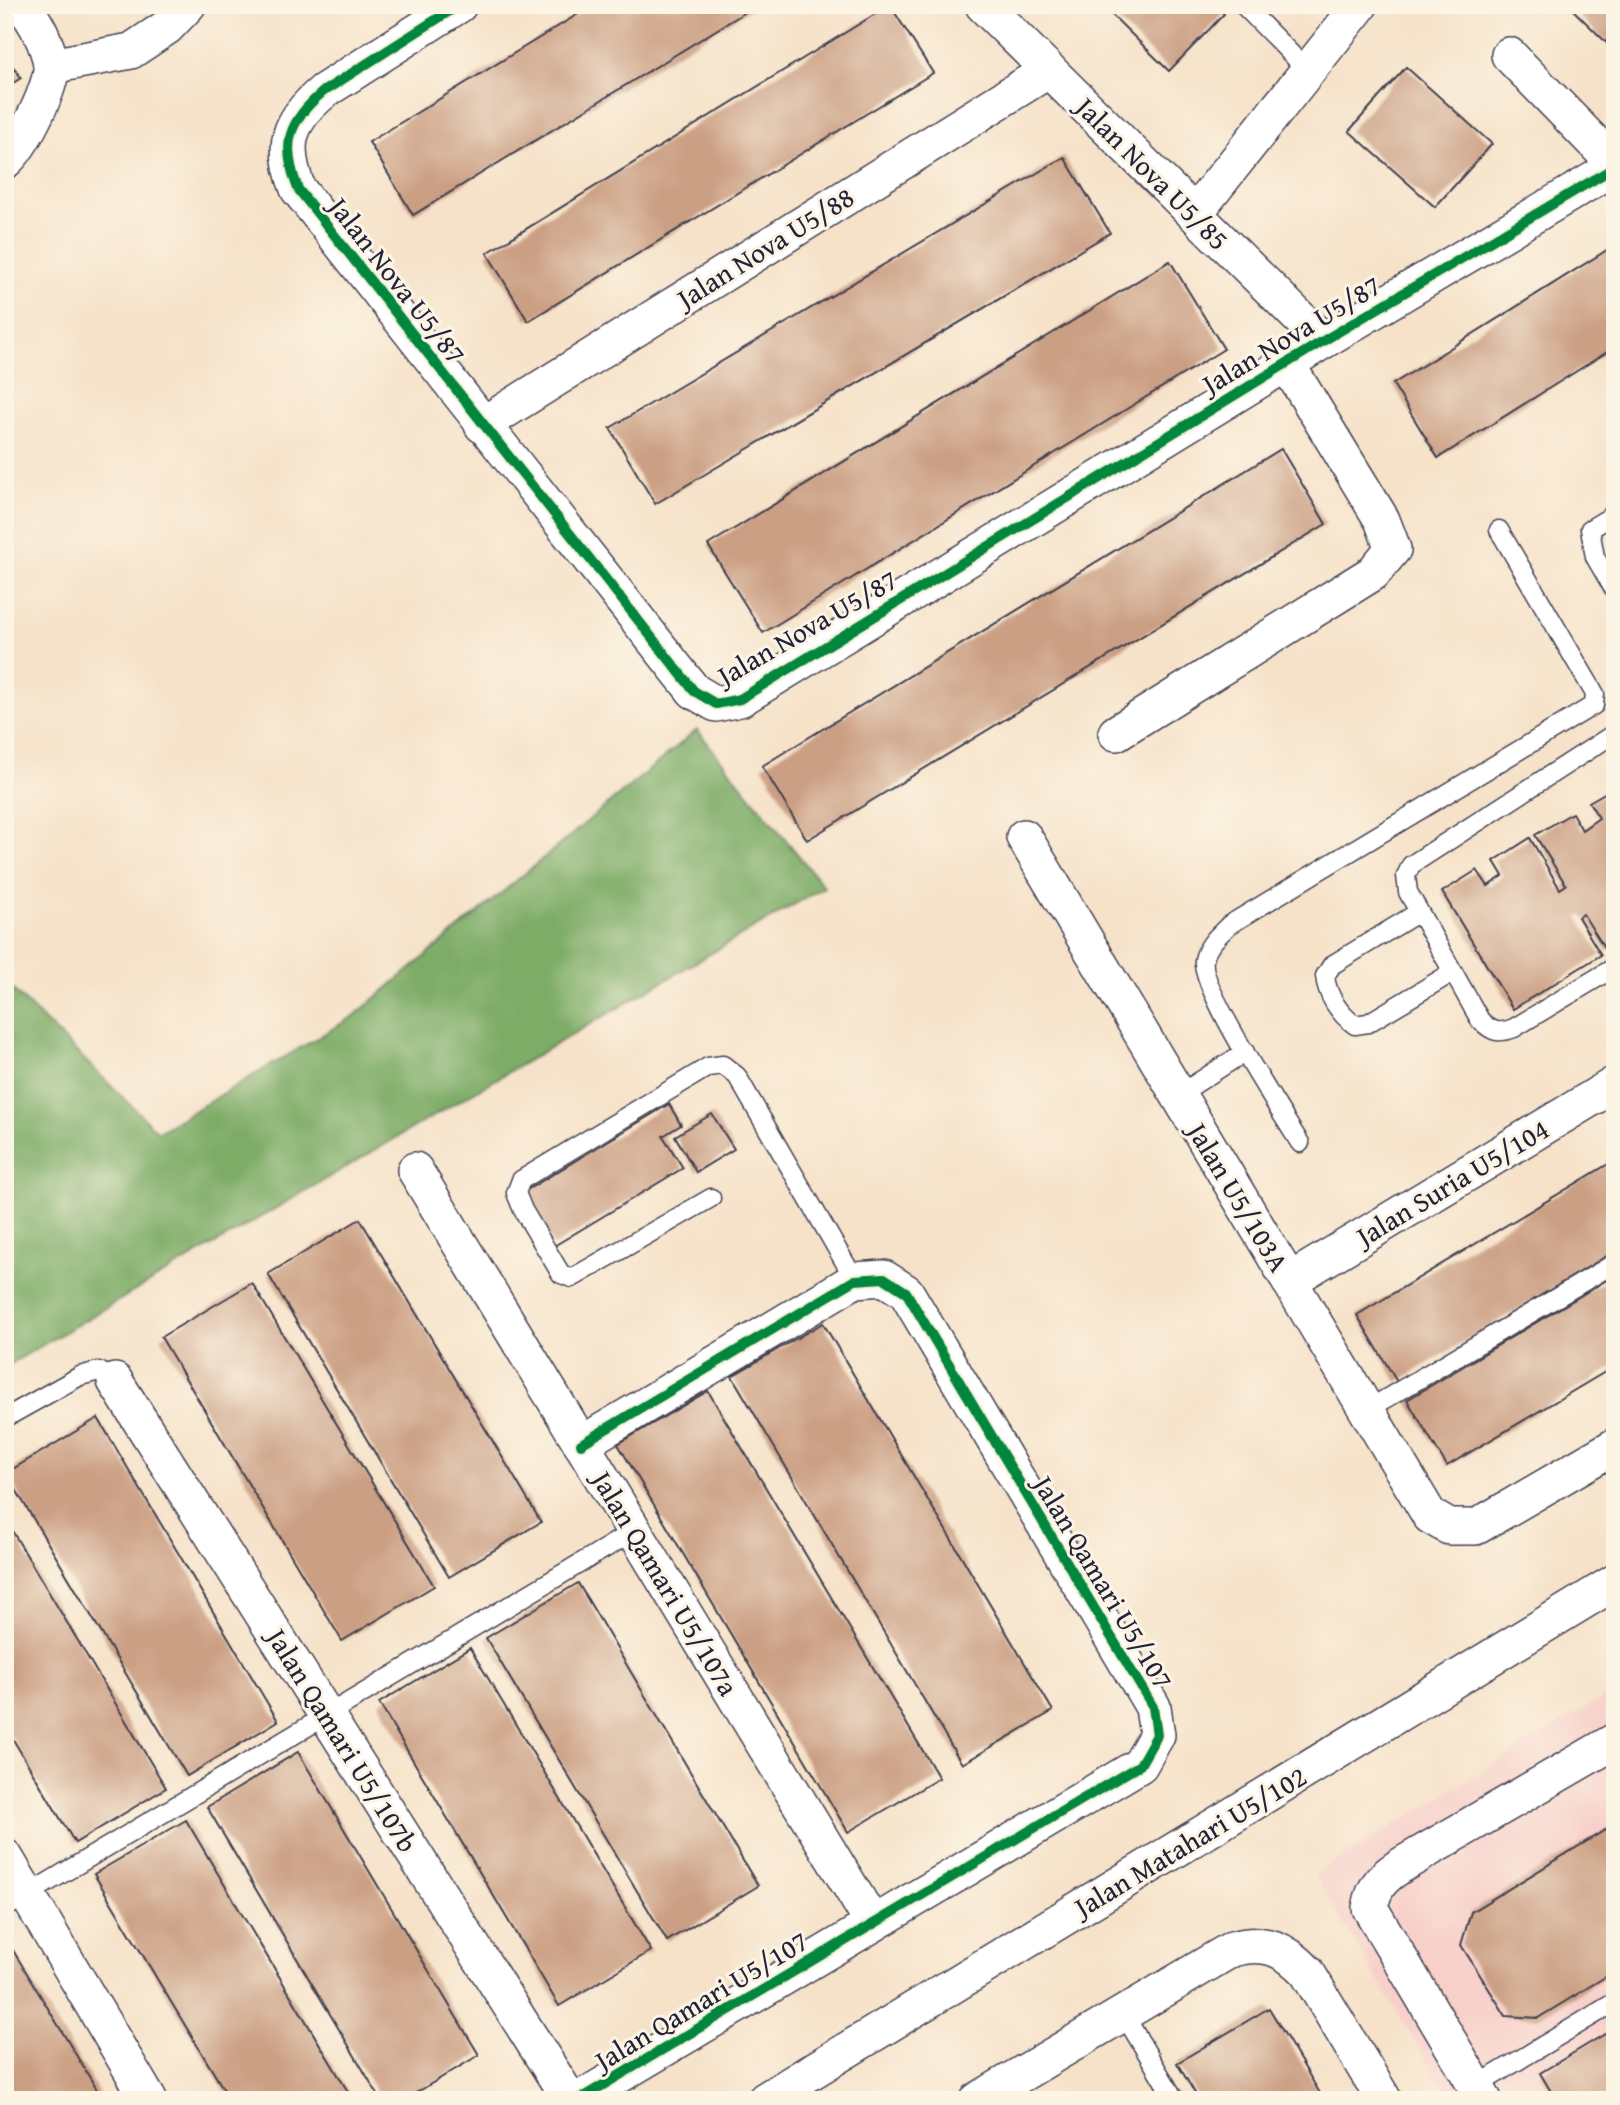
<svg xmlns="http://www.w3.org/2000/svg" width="1620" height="2105" viewBox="0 0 1620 2105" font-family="'Gentium Book Plus',serif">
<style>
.built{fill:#f7d0ca}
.forest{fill:#7dac66;stroke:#506750;stroke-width:2}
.building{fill:#cb9f83}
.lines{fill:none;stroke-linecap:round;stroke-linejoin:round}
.service-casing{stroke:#423f50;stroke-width:21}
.minor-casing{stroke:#423f50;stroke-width:38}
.service{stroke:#fff;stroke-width:18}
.minor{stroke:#fff;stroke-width:35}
.cycleway-casing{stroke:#fcf5e5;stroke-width:15}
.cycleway{stroke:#00873e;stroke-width:10}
.labels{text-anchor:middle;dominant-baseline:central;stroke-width:6;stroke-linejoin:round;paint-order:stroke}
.street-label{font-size:28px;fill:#22223b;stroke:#fcf5e5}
</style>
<rect width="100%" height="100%" fill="#fcf5e5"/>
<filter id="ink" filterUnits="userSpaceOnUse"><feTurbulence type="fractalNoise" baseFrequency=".0143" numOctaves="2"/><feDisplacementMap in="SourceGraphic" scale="14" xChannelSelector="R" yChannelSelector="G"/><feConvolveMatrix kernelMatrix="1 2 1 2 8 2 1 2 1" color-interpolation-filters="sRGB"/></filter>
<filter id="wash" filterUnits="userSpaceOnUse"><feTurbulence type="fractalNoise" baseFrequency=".00686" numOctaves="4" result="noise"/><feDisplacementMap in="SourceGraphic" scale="28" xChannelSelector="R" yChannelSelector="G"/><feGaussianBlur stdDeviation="1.57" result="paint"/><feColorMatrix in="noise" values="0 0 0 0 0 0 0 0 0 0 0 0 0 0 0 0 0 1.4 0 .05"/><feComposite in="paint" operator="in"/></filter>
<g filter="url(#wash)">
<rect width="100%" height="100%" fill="#f6e2c9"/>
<polygon class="built" points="1615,1690 1615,2100 1450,2100 1314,1874"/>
<polygon class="forest" points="697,730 824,887 5,1367 5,982 158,1132 354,1016"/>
<g id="blocks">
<g class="building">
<polygon points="593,5 757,5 413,215 369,142"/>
<polygon points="890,5 933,73 528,321 487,253"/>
<polygon points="1102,5 1215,5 1224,14 1169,71"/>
<polygon points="1568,5 1615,5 1615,51"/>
<polygon points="5,55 21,78 5,88"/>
<polygon points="1406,67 1492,144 1435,207 1349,131"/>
<polygon points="1064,157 1110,233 655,504 610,428"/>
<polygon points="1615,245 1615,347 1438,458 1393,384"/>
<polygon points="1170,261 1224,349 763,633 708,545"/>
<polygon points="1281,449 1326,524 807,840 762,766"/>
<polygon points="1615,787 1615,947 1607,952 1583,914 1578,917 1601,955 1513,1009 1442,892 1477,870 1488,886 1503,876 1494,861 1530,838 1560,889 1566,885 1535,835 1572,813 1582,830 1599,818 1589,802"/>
<polygon points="669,1104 681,1125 663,1136 683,1168 554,1246 522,1193"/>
<polygon points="712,1114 734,1149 696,1172 675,1136"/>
<polygon points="1615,1160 1615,1251 1397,1382 1357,1315"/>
<polygon points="360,1219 541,1522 449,1577 268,1274"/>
<polygon points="1615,1275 1615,1366 1447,1466 1407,1400"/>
<polygon points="252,1283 434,1586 342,1641 161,1337"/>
<polygon points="823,1323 1053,1711 962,1764 732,1376"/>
<polygon points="708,1391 939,1778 848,1832 618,1444"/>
<polygon points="98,1418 278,1721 187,1776 6,1473"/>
<polygon points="5,1519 166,1788 75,1843 5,1726"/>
<polygon points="578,1583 758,1886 667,1941 486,1638"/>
<polygon points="470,1648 651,1951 559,2006 379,1703"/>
<polygon points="298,1752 479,2055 404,2100 381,2100 207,1807"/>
<polygon points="186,1820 240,1911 353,2100 230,2100 94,1874"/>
<polygon points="1615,1824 1615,1971 1538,2018 1506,2016 1461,1945 1471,1912"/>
<polygon points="5,1937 93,2083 103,2100 5,2100"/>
<polygon points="1269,2008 1324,2100 1199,2100 1177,2063"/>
<polygon points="1615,2028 1615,2100 1556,2100 1540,2073"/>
</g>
</g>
</g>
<g filter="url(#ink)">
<use href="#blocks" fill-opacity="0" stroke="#423f50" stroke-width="2"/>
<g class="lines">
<g class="service-casing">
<g id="service">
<polyline points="1243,5 1308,71"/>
<polyline points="1615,514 1590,529 1595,557 1615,591"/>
<path d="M1615 733 1411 865 1406 876 1408 892 1480 1020C1492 1032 1498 1034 1514 1028L1615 967"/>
<path d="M1419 912 1332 965 1325 976C1327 995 1339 1014 1355 1025L1368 1023 1453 972"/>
<polyline points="1178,1095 1245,1052"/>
<path d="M1300 1143C1282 1114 1199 986 1204 960 1207 945 1219 935 1229 925L1594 705 1595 694 1499 530"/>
<polyline points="711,1198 572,1278 561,1274 523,1210 516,1193 521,1180 708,1067 723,1065 737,1076 855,1280"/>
<polyline points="1367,1410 1615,1263"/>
<polyline points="5,1418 80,1376 99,1371 115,1381"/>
<polyline points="5,1908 634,1531"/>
<polyline points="1123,2013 1175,2100"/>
<polyline points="1476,2086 1615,2002"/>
</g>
</g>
<g class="minor-casing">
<g id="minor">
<path d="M459 5 324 91C287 122 281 145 298 189L694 691 716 704 740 699 1323 341 1615 167"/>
<polyline points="983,5 1323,341"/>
<polyline points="1509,55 1615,164"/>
<polyline points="51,66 131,51 167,27 188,5"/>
<path d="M5 161C22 147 54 84 51 64 47 43 36 21 22 5"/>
<polyline points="1195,213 1360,5"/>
<polyline points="482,425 1049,70"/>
<polyline points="1116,733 1373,573 1393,549 1382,520 1287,364"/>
<polyline points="1024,837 1430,1516 1449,1527 1476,1527 1615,1446"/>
<polyline points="415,1170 873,1924"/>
<polyline points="1289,1281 1615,1084"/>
<polyline points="115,1381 570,2100"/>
<polyline points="5,1857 149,2100"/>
<polyline points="578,2100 1140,1765 1157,1735 1153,1707 906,1292 884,1278 855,1280 581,1444"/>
<polyline points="765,2100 1615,1582"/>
<path d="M978 2100 1232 1949C1265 1940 1284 1948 1307 1972L1384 2100"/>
<path d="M1484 2100 1370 1908C1374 1884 1385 1875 1405 1863L1615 1741"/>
</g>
</g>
<use href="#service" class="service"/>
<use href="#minor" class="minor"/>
<g class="cycleway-casing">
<g id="cycleway">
<path d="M459 5 324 91C287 122 281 145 298 189L694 691 716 704 740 699 1323 341 1615 167"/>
<polyline points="578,2100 1140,1765 1157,1735 1153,1707 906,1292 884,1278 855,1280 581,1444"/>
</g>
</g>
<use href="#cycleway" class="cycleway"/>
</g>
</g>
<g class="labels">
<g class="street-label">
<text transform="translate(1153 173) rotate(45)">Jalan Nova U5/85</text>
<text transform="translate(765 247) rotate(-32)">Jalan Nova U5/88</text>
<text transform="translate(398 280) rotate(52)">Jalan Nova U5/87</text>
<text transform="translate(1291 334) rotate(-31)">Jalan Nova U5/87</text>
<text transform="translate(807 627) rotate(-30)">Jalan Nova U5/87</text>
<text transform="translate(1452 1182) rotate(-31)">Jalan Suria U5/104</text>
<text transform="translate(1239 1197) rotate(59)">Jalan U5/103A</text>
<text transform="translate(1104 1582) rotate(59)">Jalan Qamari U5/107</text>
<text transform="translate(666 1583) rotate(59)">Jalan Qamari U5/107a</text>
<text transform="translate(343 1740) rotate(58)">Jalan Qamari U5/107b</text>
<text transform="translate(1190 1841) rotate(-31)">Jalan Matahari U5/102</text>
<text transform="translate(701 2000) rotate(-31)">Jalan Qamari U5/107</text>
</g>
</g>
<rect width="1620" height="2105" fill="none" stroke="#fcf5e5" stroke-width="28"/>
</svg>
